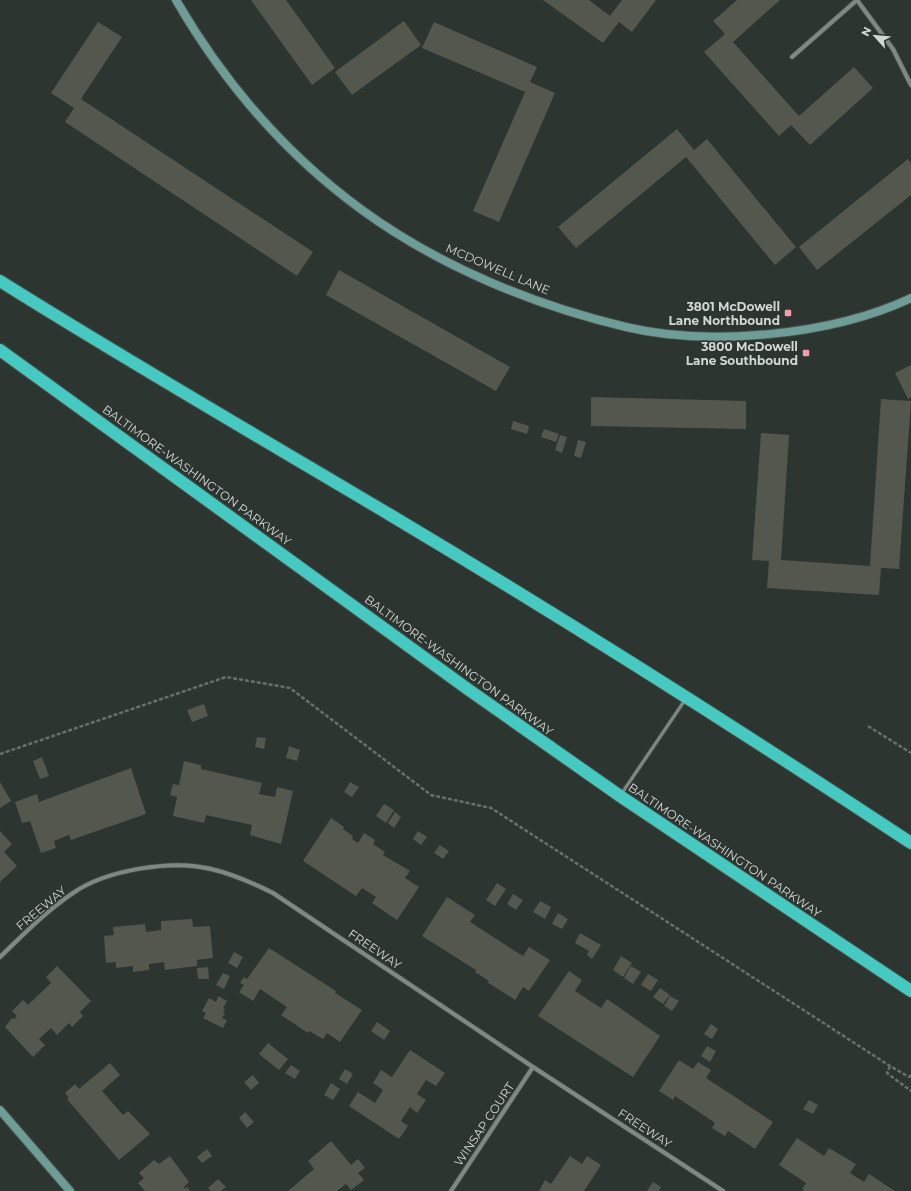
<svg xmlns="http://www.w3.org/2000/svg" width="911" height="1191" viewBox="0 0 911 1191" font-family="Montserrat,sans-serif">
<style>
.building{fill:#53574e}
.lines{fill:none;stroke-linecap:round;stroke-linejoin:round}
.lane-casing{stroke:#4a514d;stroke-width:4.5}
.street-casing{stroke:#4a514d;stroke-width:5.5}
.secondary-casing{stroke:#4a514d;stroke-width:10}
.highway-casing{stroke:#4a514d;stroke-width:14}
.path{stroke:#69706c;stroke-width:2.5;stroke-dasharray:4 2;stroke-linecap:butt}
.lane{stroke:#7f8983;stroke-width:3}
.street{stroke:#7f8983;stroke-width:4}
.secondary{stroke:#6e9c96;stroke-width:8}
.highway{stroke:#45c9c1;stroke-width:12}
.poi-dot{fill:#f39aab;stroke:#2d3530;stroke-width:1.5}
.labels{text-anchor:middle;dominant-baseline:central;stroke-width:3;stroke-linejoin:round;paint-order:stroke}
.street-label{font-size:12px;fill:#d2d7d4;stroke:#2d3530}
.poi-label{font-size:12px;font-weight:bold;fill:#d2d7d4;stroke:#2d3530;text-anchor:end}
</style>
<rect width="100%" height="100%" fill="#2d3530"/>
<g class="building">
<polygon points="251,0 286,0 335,68 312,85"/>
<polygon points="543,0 589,0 610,16 622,0 656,0 632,32 619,22 603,43"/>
<polygon points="737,0 780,0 733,42 799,116 854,67 873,88 810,145 791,125 779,136 704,52 725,34 713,21"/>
<polygon points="404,21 421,45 352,95 335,72"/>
<polygon points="98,22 122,37 81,99 313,252 297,276 65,122 74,108 51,93"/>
<polygon points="434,22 537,67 530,82 555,93 499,222 473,211 525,92 422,48"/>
<polygon points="677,129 694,150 707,139 796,247 775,265 686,157 576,248 558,227"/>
<polygon points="908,159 911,163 911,195 817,270 799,247"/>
<polygon points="339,270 510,367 496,391 326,295"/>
<polygon points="911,365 911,397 908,399 895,373"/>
<polygon points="591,397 746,401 746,429 591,426"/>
<polygon points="881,399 911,401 899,569 881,568 879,595 767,588 769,561 752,560 761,433 789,435 781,560 870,566"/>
<polygon points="513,421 529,426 527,434 511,429"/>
<polygon points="544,429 559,434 556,442 541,437"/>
<polygon points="560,435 567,437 562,453 555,450"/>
<polygon points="578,440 586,442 581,458 574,456"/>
<polygon points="204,704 208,716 192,722 187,710"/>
<polygon points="257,737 266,738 264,749 255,747"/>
<polygon points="289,746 300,750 297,761 286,758"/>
<polygon points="42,757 49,776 40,779 33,761"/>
<polygon points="184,761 201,765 201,769 262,783 259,794 275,797 277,787 293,791 281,844 250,835 252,825 206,815 204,823 173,816 177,797 170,795 173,784 179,785"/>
<polygon points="131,768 146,814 71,840 69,835 54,841 56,848 41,853 30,821 22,823 15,802 37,794 39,802"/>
<polygon points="0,782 11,801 0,808"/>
<polygon points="350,782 359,787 352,797 344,792"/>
<polygon points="384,804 394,810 386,823 376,816"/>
<polygon points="395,812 401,817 394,828 388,823"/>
<polygon points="331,818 344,827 343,829 353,836 352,839 358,843 364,833 375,840 373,844 385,852 383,855 410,871 405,878 419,887 397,920 372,903 376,897 362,888 356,896 303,861"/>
<polygon points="0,831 12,844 4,852 17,866 0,882"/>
<polygon points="418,831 427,837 421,845 413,839"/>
<polygon points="440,845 449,851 443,859 434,853"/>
<polygon points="497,883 506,889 495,906 486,900"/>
<polygon points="513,894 523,900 516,910 507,904"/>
<polygon points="447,897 475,915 470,922 523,956 529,947 550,960 529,991 523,987 515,1000 487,982 489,981 475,972 476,970 422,936"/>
<polygon points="540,901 551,907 545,919 533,912"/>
<polygon points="558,913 568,919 562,929 552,924"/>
<polygon points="192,919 193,927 210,926 213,958 197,960 197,966 165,970 164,962 149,964 149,970 133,972 133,966 116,968 116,962 106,963 104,936 114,935 113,927 145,924 146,932 161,930 161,921"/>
<polygon points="580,933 601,945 592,959 587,955 589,951 575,943"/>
<polygon points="269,948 336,991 335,993 362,1010 340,1042 327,1033 323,1039 309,1031 308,1033 281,1015 287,1007 260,989 253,1001 239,992 244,985 240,983 244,977 247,979"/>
<polygon points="234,952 243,957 237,968 228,963"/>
<polygon points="621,956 632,963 623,977 613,970"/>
<polygon points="57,966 91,1001 80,1012 83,1016 72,1027 69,1023 57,1035 51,1028 39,1039 45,1045 33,1057 5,1027 12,1018 14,1019 17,1016 12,1011 23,1000 28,1005 51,983 46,977"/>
<polygon points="631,966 641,972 633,984 624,978"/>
<polygon points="208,967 209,979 198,979 197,968"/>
<polygon points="569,971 582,980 575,991 601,1008 607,999 660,1036 633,1077 538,1016"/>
<polygon points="223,973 230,976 224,989 216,985"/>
<polygon points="648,974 658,980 651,991 641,985"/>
<polygon points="660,988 670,995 663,1004 653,997"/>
<polygon points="218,996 227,1001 223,1008 225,1009 223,1013 225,1014 222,1018 227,1020 223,1028 203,1018 206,1013 202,1011 209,998 216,1002"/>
<polygon points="670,996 679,1001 672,1011 664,1006"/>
<polygon points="377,1022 390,1031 384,1040 371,1031"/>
<polygon points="711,1024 718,1029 712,1039 704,1034"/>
<polygon points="268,1043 288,1059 279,1070 259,1054"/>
<polygon points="707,1046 716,1051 710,1062 701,1056"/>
<polygon points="410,1050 445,1073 436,1086 426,1080 417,1094 426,1100 417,1113 410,1107 401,1121 408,1126 399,1139 349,1106 358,1092 375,1103 383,1090 373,1083 381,1070 392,1077"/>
<polygon points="679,1060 693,1069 698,1062 711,1070 706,1078 773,1122 755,1149 728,1131 725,1136 712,1128 715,1123 675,1096 673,1100 659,1091"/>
<polygon points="110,1063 120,1075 102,1091 123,1115 128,1111 150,1134 119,1160 67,1099 69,1098 65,1093 75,1084 79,1089"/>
<polygon points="291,1065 300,1071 295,1079 285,1073"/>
<polygon points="345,1069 353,1074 347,1084 339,1079"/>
<polygon points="253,1075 259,1083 251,1090 244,1082"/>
<polygon points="331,1083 340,1089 333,1100 324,1095"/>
<polygon points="809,1100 818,1105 813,1114 803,1109"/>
<polygon points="245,1112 254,1122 247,1128 239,1118"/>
<polygon points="797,1138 824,1156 829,1148 856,1164 850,1173 864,1182 869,1174 895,1191 805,1191 802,1189 806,1183 779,1165"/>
<polygon points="331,1141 351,1165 358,1159 365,1168 358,1173 364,1180 351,1190 346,1184 337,1191 288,1191 314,1169 308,1161"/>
<polygon points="207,1149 212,1156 202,1163 197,1157"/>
<polygon points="170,1156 189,1182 184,1187 185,1189 187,1187 190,1191 145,1191 138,1183 144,1178 139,1173 154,1160 159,1164"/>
<polygon points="570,1156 582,1164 587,1156 601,1165 584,1191 539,1191 545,1180 551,1184"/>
<polygon points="218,1179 226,1187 221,1191 211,1191 208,1188"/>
<polygon points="653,1182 661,1187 659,1191 647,1191"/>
</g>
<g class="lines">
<g class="lane-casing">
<polyline id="lane" points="622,793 685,700"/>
</g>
<g class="street-casing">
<g id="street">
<polyline points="792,57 857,0 893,49 911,85"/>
<path d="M0 957C23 935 46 911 73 893 106 870 172 859 211 869 233 874 253 883 273 893L533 1067 723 1191"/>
<polyline points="451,1191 533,1067"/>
</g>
</g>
<g class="secondary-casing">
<g id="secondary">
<path d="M176 0C223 81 285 154 362 210 439 266 533 305 626 327 710 347 833 335 911 298"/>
<polyline points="0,1110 70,1191"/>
</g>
</g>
<g class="highway-casing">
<g id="highway">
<path d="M0 281C129 362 261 438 392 516 568 621 740 730 911 843"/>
<polyline points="0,350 469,690 620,796 911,991"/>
</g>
</g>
<g class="path">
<polyline points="868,726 911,753"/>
<polyline points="0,754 226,677 290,688 431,795 491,808 890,1066 909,1077 911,1075"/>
<polyline points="890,1066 887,1073 911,1091"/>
</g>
<use href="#lane" class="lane"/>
<use href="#street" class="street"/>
<use href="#secondary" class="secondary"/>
<use href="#highway" class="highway"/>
</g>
<g class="poi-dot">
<rect x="784" y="309" width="8" height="8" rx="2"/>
<rect x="802" y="349" width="8" height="8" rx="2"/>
</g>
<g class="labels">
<g class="street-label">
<text transform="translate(498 269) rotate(23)">MCDOWELL LANE</text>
<text transform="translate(197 475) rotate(36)">BALTIMORE-WASHINGTON PARKWAY</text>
<text transform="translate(459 665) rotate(36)">BALTIMORE-WASHINGTON PARKWAY</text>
<text transform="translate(725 850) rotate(34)">BALTIMORE-WASHINGTON PARKWAY</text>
<text transform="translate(41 908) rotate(-40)">FREEWAY</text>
<text transform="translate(375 949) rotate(34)">FREEWAY</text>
<text transform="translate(484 1124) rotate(-56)">WINSAP COURT</text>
<text transform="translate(645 1128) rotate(33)">FREEWAY</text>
</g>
<g class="poi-label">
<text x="780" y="306">3801 McDowell<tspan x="780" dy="14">Lane Northbound</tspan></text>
<text x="798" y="346">3800 McDowell<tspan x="798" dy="14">Lane Southbound</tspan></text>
</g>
</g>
<g transform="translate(875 36) rotate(297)" stroke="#2d3530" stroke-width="3" paint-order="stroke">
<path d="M0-3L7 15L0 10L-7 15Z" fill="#d2d7d4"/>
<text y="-6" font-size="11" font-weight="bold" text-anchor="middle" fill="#d2d7d4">N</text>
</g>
</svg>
